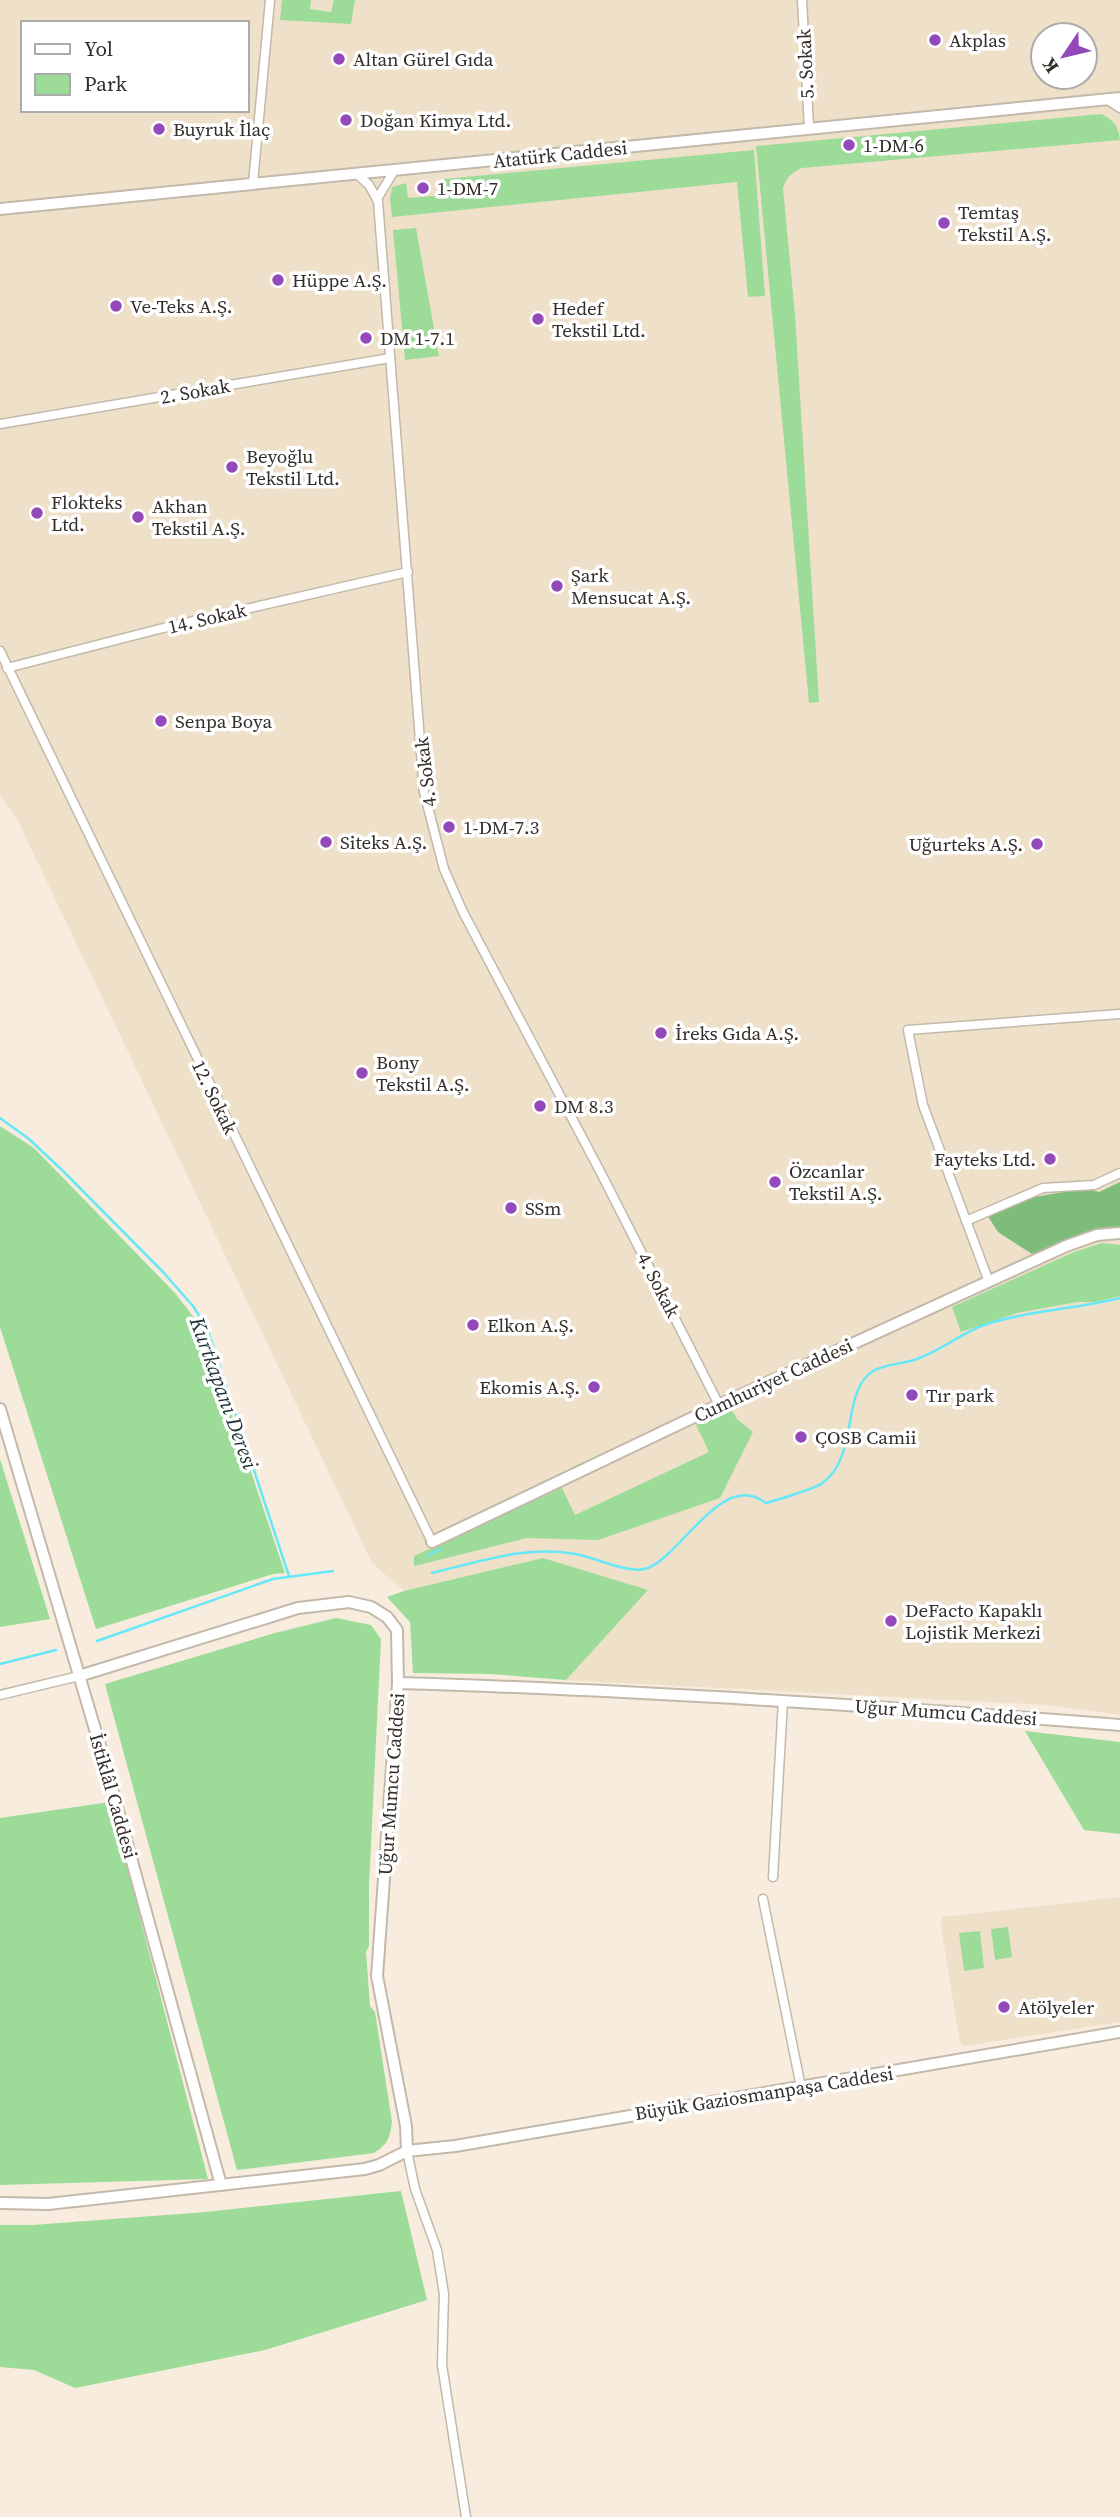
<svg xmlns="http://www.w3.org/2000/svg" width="1120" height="2517" viewBox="0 0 1120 2517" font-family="'Source Serif 4',serif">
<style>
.built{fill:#efe0ca;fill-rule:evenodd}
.green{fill:#9cdc98}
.forest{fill:#7dbd79}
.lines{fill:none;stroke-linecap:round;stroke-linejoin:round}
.stream{stroke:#66e8f8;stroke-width:2.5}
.street-casing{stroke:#c3b9aa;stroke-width:11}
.secondary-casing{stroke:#c3b9aa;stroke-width:14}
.street{stroke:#fff;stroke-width:8}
.secondary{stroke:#fff;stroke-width:10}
.poi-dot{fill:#9449bb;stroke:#fff;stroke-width:2.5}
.labels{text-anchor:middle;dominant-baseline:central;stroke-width:7;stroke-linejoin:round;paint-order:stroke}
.poi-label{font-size:19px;fill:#332e29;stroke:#fff;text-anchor:start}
.street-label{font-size:19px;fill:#332e29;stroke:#fff}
.water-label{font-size:21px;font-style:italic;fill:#1b3134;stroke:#fff}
</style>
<rect width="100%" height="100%" fill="#f7ecdd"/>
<g class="built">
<path d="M0 0H1120V1715L1049 1705 562 1680 647 1591 543 1558 404 1591 372 1563 16 817 0 795ZM23 23H247V110H23ZM1043 35H1085V77H1043Z"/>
<polygon points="1120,1897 1120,2022 964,2046 960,2043 941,1926 942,1917"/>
</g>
<g class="green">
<polygon points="282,0 311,0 310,9 331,12 334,0 355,0 351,24 280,20"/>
<path d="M1101 114C1114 120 1118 125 1120 140L802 168C792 172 786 178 783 188L795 315 819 702 809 703 756 146Z"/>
<polygon points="754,150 765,296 748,297 737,182 392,217 390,199 392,187 406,183 408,198 445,195 444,179"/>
<polygon points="416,228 439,356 405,360 393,230"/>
<polygon points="0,1126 34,1148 175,1293 203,1329 285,1573 273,1574 96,1629 0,1327"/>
<polygon points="1102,1243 1120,1245 1120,1296 1096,1302 1077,1302 1017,1313 961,1332 952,1307 1074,1252"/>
<polygon points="731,1409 737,1419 753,1432 720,1498 598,1540 527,1538 414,1566 414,1556 562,1488 575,1515 709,1452 696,1425"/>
<polygon points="0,1459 50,1619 0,1627"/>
<polygon points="543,1558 648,1590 566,1680 490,1674 413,1673 410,1622 387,1597 404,1591"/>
<path d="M336 1618 371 1625 381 1639 369 1885V1946L366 1952 370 2006 375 2012 392 2122C390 2138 388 2144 374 2153L237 2170 105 1684 275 1633Z"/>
<polygon points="1025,1731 1120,1742 1120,1834 1084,1830"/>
<polygon points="110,1802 208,2179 0,2185 0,1818"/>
<polygon points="1008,1927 1012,1957 995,1960 991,1929"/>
<polygon points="980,1931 984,1968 964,1971 959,1933"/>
<polygon points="401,2191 427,2300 265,2350 75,2388 34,2370 0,2367 0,2225 33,2225 206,2212"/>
</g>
<polygon class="forest" points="1120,1182 1120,1227 1096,1229 1032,1254 998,1232 989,1218 990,1214 1035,1197 1085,1188 1099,1192"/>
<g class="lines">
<g class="stream">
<polyline points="0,1118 29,1139 63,1171 163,1272 193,1306 207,1328 289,1576"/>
<polyline points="429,1555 440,1549"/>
<path d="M432 1573C481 1561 530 1544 580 1555 598 1559 632 1575 648 1568 678 1556 714 1488 751 1496 756 1496 762 1501 766 1503 774 1501 816 1488 821 1484 860 1458 840 1392 873 1371 885 1364 901 1364 914 1360 941 1352 962 1331 990 1323 1032 1310 1077 1309 1120 1298"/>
<polyline points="97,1641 273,1579 333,1571"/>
<polyline points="0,1664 56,1650"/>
</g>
<g class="street-casing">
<g id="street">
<polyline points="802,0 809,127"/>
<polyline points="1106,99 1120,108"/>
<polyline points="358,175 369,185 378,201 424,792 444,869 463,912 602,1175 719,1405"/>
<polyline points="253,183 270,0"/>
<polyline points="377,199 394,171"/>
<polyline points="0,424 390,358"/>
<polyline points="0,651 432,1542"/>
<polyline points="7,668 163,628 408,572"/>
<polyline points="966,1221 1043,1188 1094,1185 1120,1173"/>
<polyline points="989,1282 923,1105 908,1030 1120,1014"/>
<polyline points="0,1695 79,1676"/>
<polyline points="773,1877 783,1700"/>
<polyline points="763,1899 801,2087"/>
<polyline points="407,2151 415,2189 437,2250 444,2294 442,2365 466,2517"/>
</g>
</g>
<g class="secondary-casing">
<g id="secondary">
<polyline points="0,209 1120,98"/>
<polyline points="0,1409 103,1756 221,2185"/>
<polyline points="432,1542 719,1405 1066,1246 1097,1235 1120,1233"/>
<path d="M398 1683C639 1690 880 1706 1120 1725"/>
<polyline points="407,2151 455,2146 1120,2032"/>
<polyline points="0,2203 48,2204 365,2169 379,2165 407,2151 406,2126 377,1976 398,1683 397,1630 387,1617 371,1607 349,1602 298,1608 79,1676"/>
</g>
</g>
<use href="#street" class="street"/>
<use href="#secondary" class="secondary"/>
</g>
<g class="poi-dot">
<circle cx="935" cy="40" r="7"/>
<circle cx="339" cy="59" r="7"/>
<circle cx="346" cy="120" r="7"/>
<circle cx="159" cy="129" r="7"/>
<circle cx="849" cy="145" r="7"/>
<circle cx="423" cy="188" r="7"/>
<circle cx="944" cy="223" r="7"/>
<circle cx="278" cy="280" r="7"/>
<circle cx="116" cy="306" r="7"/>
<circle cx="538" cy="319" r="7"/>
<circle cx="366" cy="338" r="7"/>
<circle cx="232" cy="467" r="7"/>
<circle cx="37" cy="513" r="7"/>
<circle cx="138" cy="517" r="7"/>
<circle cx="557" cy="586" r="7"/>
<circle cx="161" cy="721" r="7"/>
<circle cx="449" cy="827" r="7"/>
<circle cx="326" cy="842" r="7"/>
<circle cx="1037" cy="844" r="7"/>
<circle cx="661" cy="1033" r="7"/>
<circle cx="362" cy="1073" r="7"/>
<circle cx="540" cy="1106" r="7"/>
<circle cx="1050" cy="1159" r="7"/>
<circle cx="775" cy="1182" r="7"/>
<circle cx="511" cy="1208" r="7"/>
<circle cx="473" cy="1325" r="7"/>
<circle cx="594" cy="1387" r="7"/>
<circle cx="912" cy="1395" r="7"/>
<circle cx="801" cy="1437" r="7"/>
<circle cx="891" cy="1621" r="7"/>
<circle cx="1004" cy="2007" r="7"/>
</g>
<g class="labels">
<g class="poi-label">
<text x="949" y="40">Akplas</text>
<text x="353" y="59">Altan Gürel Gıda</text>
<text x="360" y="120">Doğan Kimya Ltd.</text>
<text x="173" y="129">Buyruk İlaç</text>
<text x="863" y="145">1-DM-6</text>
<text x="437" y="188">1-DM-7</text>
<text x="958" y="212">Temtaş<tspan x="958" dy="22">Tekstil A.Ş.</tspan></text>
<text x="292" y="280">Hüppe A.Ş.</text>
<text x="130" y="306">Ve-Teks A.Ş.</text>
<text x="552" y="308">Hedef<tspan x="552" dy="22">Tekstil Ltd.</tspan></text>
<text x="380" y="338">DM 1-7.1</text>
<text x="246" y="456">Beyoğlu<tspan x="246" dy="22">Tekstil Ltd.</tspan></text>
<text x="51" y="502">Flokteks<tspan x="51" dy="22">Ltd.</tspan></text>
<text x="152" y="506">Akhan<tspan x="152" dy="22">Tekstil A.Ş.</tspan></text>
<text x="571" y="575">Şark<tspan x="571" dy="22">Mensucat A.Ş.</tspan></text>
<text x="175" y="721">Senpa Boya</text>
<text x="463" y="827">1-DM-7.3</text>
<text x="340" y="842">Siteks A.Ş.</text>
<text x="1023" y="844" text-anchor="end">Uğurteks A.Ş.</text>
<text x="675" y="1033">İreks Gıda A.Ş.</text>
<text x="376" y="1062">Bony<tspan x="376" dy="22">Tekstil A.Ş.</tspan></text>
<text x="554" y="1106">DM 8.3</text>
<text x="1036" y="1159" text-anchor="end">Fayteks Ltd.</text>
<text x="789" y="1171">Özcanlar<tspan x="789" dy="22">Tekstil A.Ş.</tspan></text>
<text x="525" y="1208">SSm</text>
<text x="487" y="1325">Elkon A.Ş.</text>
<text x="580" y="1387" text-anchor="end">Ekomis A.Ş.</text>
<text x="926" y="1395">Tır park</text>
<text x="815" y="1437">ÇOSB Camii</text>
<text x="905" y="1610">DeFacto Kapaklı<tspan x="905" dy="22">Lojistik Merkezi</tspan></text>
<text x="1018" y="2007">Atölyeler</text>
</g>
<g class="street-label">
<text transform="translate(805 64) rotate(-93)">5. Sokak</text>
<text transform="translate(560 154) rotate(-6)">Atatürk Caddesi</text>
<text transform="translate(195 391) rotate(-10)">2. Sokak</text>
<text transform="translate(207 618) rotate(-13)">14. Sokak</text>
<text transform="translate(425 772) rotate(-97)">4. Sokak</text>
<text transform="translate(215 1097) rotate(64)">12. Sokak</text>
<text transform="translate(659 1285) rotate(63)">4. Sokak</text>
<text transform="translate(773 1380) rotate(-25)">Cumhuriyet Caddesi</text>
<text transform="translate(946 1712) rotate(4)">Uğur Mumcu Caddesi</text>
<text transform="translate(391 1784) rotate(-86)">Uğur Mumcu Caddesi</text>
<text transform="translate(114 1796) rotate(74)">İstiklâl Caddesi</text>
<text transform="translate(764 2093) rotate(-9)">Büyük Gaziosmanpaşa Caddesi</text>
</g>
<g class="water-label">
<text transform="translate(224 1393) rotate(70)">Kurtkapanı Deresi</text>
</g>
</g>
<rect x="21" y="21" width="228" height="91" fill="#ffffff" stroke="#adaba9" stroke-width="2"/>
<rect x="35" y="44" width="35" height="10" fill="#ffffff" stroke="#adaba9" stroke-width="2"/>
<text x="84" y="56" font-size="21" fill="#332e29">Yol</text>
<rect x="35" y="74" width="35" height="21" fill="#9cdc98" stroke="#adaba9" stroke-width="2"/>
<text x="84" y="91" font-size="21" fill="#332e29">Park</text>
<g transform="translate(1064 56) rotate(235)"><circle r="33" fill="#ffffff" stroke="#adaba9" stroke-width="2"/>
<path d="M0-5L12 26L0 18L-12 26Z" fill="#9449bb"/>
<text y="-10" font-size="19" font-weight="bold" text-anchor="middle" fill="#332e29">K</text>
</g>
</svg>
